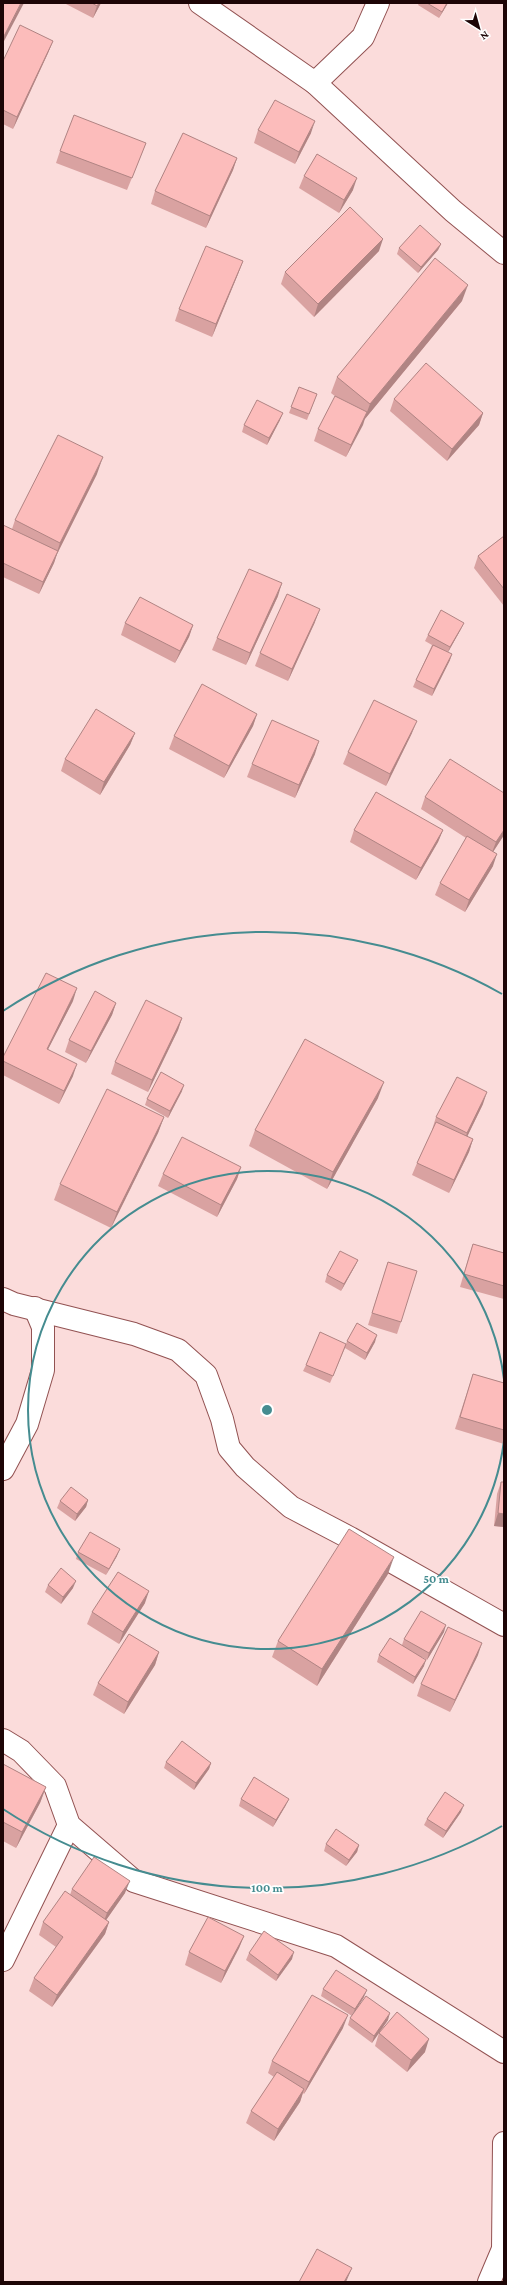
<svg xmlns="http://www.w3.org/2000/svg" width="507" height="2285" viewBox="0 0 507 2285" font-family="'Crimson Pro',serif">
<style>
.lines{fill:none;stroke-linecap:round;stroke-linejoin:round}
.street-casing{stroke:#925252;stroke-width:24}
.street{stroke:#fff;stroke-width:22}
.wall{fill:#d9a2a1}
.shaded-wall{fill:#b08483}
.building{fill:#fcbcbb;stroke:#b08483}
.ring{fill:none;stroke:#458c90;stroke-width:2}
.centre{fill:#458c90;stroke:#fff;stroke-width:2}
.ring-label{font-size:12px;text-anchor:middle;font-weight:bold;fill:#458c90;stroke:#fff;stroke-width:3.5;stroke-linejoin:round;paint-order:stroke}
</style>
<rect width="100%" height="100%" fill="#fbdcdb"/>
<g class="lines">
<g class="street-casing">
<g id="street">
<polyline points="200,3 315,83 453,211 504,253"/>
<polyline points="315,83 363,37 378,3"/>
<polyline points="3,1299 14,1304 134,1334 178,1350 206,1375 222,1419 229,1448 245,1467 291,1507 350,1538 504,1625"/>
<polyline points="3,1469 27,1424 43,1370 43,1327 35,1308"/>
<polyline points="3,1740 21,1751 55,1786 69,1825 134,1881 336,1946 504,2052"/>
<polyline points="3,1960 69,1825"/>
<polyline points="489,2282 503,2249 504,2143"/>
</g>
</g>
<use href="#street" class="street"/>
</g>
<g class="wall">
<polygon points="64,3 101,3 93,18"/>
<polygon points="419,3 448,3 439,18 418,5"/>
<polygon points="53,41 48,53 13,129 3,124 3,61"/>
<polygon points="258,130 311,133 295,164 254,143"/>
<polygon points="146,143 127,190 56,163 60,151"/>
<polygon points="237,158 233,170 206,228 151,204 155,191"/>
<polygon points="304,176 353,190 339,213 299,188"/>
<polygon points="441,244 438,250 418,273 397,254 399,248"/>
<polygon points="379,251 314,317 281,284 285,272"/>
<polygon points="243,261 238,274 212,337 175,321 179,309"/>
<polygon points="462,301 364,420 346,457 314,441 318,429 336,397 331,393 337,377"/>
<polygon points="299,387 317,394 307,420 289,413"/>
<polygon points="394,399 483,413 479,425 447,461 390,411"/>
<polygon points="280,420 267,445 242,432 244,425"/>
<polygon points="97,474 57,554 54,563 39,594 3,577 3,525 12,529 15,520"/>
<polygon points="504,536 504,606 474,568 478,556"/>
<polygon points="278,596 246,665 212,650 217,638"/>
<polygon points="315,622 288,681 255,666 260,653"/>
<polygon points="125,623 193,625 189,637 175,663 121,635"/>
<polygon points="461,629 448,652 450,660 432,696 413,687 416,680 432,645 425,641 428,635"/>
<polygon points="257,714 253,726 224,778 169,749 174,736"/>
<polygon points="135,733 130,745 100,795 61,771 65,759"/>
<polygon points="412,733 386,786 343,764 348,752"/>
<polygon points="315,754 295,798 247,777 252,764"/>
<polygon points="504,793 504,835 493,852 493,866 465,912 435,895 440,883 466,838 421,809 425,797"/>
<polygon points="354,830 443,830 438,842 416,880 350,842"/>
<polygon points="73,1001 48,1049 73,1076 59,1104 3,1075 3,1061"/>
<polygon points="116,1003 112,1015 86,1063 65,1052 69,1040"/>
<polygon points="182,1018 178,1030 148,1092 111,1074 115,1062"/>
<polygon points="182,1091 168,1118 145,1105 147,1099"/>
<polygon points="378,1098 327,1189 249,1146 255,1130"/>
<polygon points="483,1104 467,1137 473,1139 469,1152 449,1193 412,1175 417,1163 433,1130 432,1130 436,1117"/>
<polygon points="164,1117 158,1133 111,1228 54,1200 60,1184"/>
<polygon points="241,1167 237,1179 217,1217 158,1186 163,1174"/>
<polygon points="473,1244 504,1253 504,1299 460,1287 469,1256"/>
<polygon points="358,1260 355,1266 341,1291 325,1282 327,1275"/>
<polygon points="388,1262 401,1322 397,1334 368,1325"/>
<polygon points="347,1341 375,1342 365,1360 345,1348 330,1383 303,1371 306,1365 346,1344"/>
<polygon points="473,1374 504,1383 504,1444 455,1429"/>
<polygon points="501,1482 504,1482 504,1527 494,1526 497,1494"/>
<polygon points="88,1500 86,1507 75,1521 57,1508 60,1501"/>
<polygon points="78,1552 117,1556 106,1575 76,1559"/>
<polygon points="388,1574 317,1686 272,1657 278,1641"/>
<polygon points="48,1585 73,1588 61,1604 45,1592"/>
<polygon points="145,1603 119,1644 87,1624 92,1612"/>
<polygon points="444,1632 427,1660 422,1657 424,1666 413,1684 377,1662 379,1655 402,1645 404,1639"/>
<polygon points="159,1652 155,1665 124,1714 93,1695 98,1683"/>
<polygon points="478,1655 450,1712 417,1696 421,1684"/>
<polygon points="166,1762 211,1763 209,1769 194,1790 164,1768"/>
<polygon points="3,1764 46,1787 40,1803 16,1848 3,1841"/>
<polygon points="241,1799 286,1805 273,1827 239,1806"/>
<polygon points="461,1812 443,1838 424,1825 427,1819"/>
<polygon points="326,1844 359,1845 357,1852 346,1866 324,1851"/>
<polygon points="72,1889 125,1893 106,1920 109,1922 105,1934 52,2007 29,1991 34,1978 56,1947 39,1935 43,1922 70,1895"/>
<polygon points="244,1936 239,1948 221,1983 185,1965 189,1952"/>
<polygon points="249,1953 292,1959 276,1981 246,1960"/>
<polygon points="323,1989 364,1997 352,2015 388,2020 372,2043 348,2025 350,2018 352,2016 321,1996"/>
<polygon points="343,2028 304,2094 303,2093 300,2102 274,2141 246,2123 251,2111 274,2077 268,2073 272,2061"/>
<polygon points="379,2033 425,2052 407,2072 375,2046"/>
</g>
<g class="shaded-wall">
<polygon points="21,3 24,3 3,43 3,38"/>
<polygon points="99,3 101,3 93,18 97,6"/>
<polygon points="447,3 448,3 439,18 442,12"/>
<polygon points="53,41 48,53 13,129 17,117"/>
<polygon points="315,121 311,133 295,164 299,152"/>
<polygon points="237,158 233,170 206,228 210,216"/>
<polygon points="357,178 353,190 339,213 344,200"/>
<polygon points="383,239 379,251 314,317 318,304"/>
<polygon points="441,244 438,250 418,273 421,267"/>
<polygon points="243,261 238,274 212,337 216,324"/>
<polygon points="468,285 462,301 364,420 370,404"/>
<polygon points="367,412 363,425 346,457 351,445"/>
<polygon points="283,413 280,420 267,445 269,438"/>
<polygon points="483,413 479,425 447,461 452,449"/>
<polygon points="103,457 97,474 57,554 54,563 39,594 43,582 55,558 60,543"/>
<polygon points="282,583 278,596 246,665 250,653"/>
<polygon points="320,609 315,622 288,681 292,669"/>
<polygon points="464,623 461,629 447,654 450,647"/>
<polygon points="193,625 189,637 175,663 180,651"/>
<polygon points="452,654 450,660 432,696 434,689"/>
<polygon points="257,714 253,726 224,778 229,766"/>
<polygon points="417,721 412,733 386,786 390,774"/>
<polygon points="135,733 130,745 100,795 104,782"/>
<polygon points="319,741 315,754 295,798 299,785"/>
<polygon points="443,830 438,842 416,880 421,868"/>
<polygon points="504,830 504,835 491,855 496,842"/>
<polygon points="497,854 493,866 465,912 469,900"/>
<polygon points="77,988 73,1001 42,1061 47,1049"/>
<polygon points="116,1003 112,1015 86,1063 91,1051"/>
<polygon points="182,1018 178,1030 148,1092 152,1080"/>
<polygon points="77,1064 73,1076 59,1104 64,1091"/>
<polygon points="384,1082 378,1098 327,1189 333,1172"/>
<polygon points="184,1085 182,1091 168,1118 170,1111"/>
<polygon points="487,1092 483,1104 463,1145 467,1133"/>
<polygon points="164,1117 158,1133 111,1228 117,1212"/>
<polygon points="473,1139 469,1152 449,1193 454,1180"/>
<polygon points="241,1167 237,1179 217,1217 221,1205"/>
<polygon points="358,1260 355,1266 341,1291 344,1284"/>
<polygon points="377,1335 375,1342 365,1360 367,1353"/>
<polygon points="88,1500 86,1507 75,1521 77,1514"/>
<polygon points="498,1513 504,1514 504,1527 494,1526"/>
<polygon points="120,1549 117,1556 106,1575 109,1569"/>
<polygon points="394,1557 388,1574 317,1686 322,1669"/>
<polygon points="76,1581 73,1588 61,1604 63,1597"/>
<polygon points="149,1591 145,1603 119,1644 123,1632"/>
<polygon points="446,1625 444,1632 427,1660 429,1653"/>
<polygon points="482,1643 478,1655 450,1712 455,1700"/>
<polygon points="159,1652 155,1665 124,1714 128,1702"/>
<polygon points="426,1660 424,1666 413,1684 415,1677"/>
<polygon points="211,1763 209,1769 194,1790 196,1783"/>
<polygon points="46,1787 40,1803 16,1848 22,1832"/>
<polygon points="289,1799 286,1805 273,1827 276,1820"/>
<polygon points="464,1805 461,1812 443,1838 446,1831"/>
<polygon points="359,1845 357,1852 346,1866 349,1860"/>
<polygon points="130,1881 125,1893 102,1926 107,1913"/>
<polygon points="109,1922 105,1934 52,2007 57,1995"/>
<polygon points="244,1936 239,1948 221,1983 225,1971"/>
<polygon points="294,1952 292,1959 276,1981 278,1975"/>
<polygon points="367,1990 364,1997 352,2016 355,2009"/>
<polygon points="390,2013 388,2020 372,2043 374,2036"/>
<polygon points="348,2015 343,2028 304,2094 309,2082"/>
<polygon points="429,2039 425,2052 407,2072 411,2060"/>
<polygon points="304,2089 300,2102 274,2141 278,2129"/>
<polygon points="352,2268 346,2282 344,2282"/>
</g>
<g class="building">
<polygon points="3,3 21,3 3,38"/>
<polygon points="92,3 99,3 97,6"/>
<polygon points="427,3 447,3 442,12"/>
<polygon points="20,25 53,41 17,117 3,110 3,61"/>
<polygon points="275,100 315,121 299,152 258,130"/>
<polygon points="74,115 146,143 132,178 60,151"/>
<polygon points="183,133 237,158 210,216 155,191"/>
<polygon points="317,154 357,178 344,200 304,176"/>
<polygon points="350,207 383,239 318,304 285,272"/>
<polygon points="420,225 441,244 421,267 399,248"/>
<polygon points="206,246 243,261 216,324 179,309"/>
<polygon points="435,258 468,285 370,404 337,377"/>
<polygon points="426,363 483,413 452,449 394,399"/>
<polygon points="299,387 317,394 309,414 291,407"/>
<polygon points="335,396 367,412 351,445 318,429"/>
<polygon points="257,400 283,413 269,438 244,425"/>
<polygon points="58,435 103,457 60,543 15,520"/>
<polygon points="3,525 58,551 43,582 3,563"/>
<polygon points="504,536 504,589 478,556"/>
<polygon points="249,569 282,583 250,653 217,638"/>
<polygon points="287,594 320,609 292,669 260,653"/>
<polygon points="140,597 193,625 180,651 125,623"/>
<polygon points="441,610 464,623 450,647 428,635"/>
<polygon points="433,645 452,654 434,689 416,680"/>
<polygon points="202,684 257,714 229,766 174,736"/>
<polygon points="374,700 417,721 390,774 348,752"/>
<polygon points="96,709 135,733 104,782 65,759"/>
<polygon points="272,720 319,741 299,785 252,764"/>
<polygon points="450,759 504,793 504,830 496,842 425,797"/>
<polygon points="376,792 443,830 421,868 354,830"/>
<polygon points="467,836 497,854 469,900 440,883"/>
<polygon points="46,973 77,988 47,1049 77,1064 64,1091 3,1061 3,1057"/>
<polygon points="95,991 116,1003 91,1051 69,1040"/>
<polygon points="146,1000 182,1018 152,1080 115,1062"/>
<polygon points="305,1039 384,1082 333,1172 255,1130"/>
<polygon points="161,1072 184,1085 170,1111 147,1099"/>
<polygon points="457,1077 487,1092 467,1133 436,1117"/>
<polygon points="107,1089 164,1117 117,1212 60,1184"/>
<polygon points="436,1122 473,1139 454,1180 417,1163"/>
<polygon points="182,1137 241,1167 221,1205 163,1174"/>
<polygon points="473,1244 504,1253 504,1286 464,1274"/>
<polygon points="340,1251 358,1260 344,1284 327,1275"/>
<polygon points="388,1262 417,1271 401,1322 372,1313"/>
<polygon points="357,1323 377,1335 367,1353 347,1341"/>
<polygon points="320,1332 346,1344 333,1376 306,1365"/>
<polygon points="473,1374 504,1383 504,1430 460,1417"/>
<polygon points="501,1482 504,1482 504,1514 498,1513"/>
<polygon points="71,1487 88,1500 77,1514 60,1501"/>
<polygon points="349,1529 394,1557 322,1669 278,1641"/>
<polygon points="90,1532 120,1549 109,1569 78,1552"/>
<polygon points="61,1568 76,1581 63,1597 48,1585"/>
<polygon points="118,1572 149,1591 123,1632 92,1612"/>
<polygon points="421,1611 446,1625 429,1653 404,1639"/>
<polygon points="448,1627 482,1643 455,1700 421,1684"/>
<polygon points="129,1634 159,1652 128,1702 98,1683"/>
<polygon points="390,1638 426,1660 415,1677 379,1655"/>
<polygon points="182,1741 211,1763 196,1783 166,1762"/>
<polygon points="3,1764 46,1787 22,1832 3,1822"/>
<polygon points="254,1777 289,1799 276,1820 241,1799"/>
<polygon points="445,1792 464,1805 446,1831 427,1819"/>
<polygon points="336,1829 359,1845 349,1860 326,1844"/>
<polygon points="94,1857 130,1881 107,1913 72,1889"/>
<polygon points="65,1891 109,1922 57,1995 34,1978 63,1937 43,1922"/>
<polygon points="208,1917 244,1936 225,1971 189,1952"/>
<polygon points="264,1931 294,1952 278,1975 249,1953"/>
<polygon points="336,1970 367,1990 355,2009 323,1989"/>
<polygon points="312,1995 348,2015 309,2082 272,2061"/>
<polygon points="366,1996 390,2013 374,2036 350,2018"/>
<polygon points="397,2012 429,2039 411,2060 379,2033"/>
<polygon points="277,2072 304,2089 278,2129 251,2111"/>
<polygon points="317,2249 352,2268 344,2282 299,2282"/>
</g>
<g class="ring">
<path d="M504 1441A239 239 0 1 1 504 1379"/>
<path d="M502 1826A478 478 0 0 1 3 1809M3 1011A478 478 0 0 1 502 994"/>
</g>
<circle cx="267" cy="1410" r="6" class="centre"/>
<g class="ring-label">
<text x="436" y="1583">50 m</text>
<text x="267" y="1892">100 m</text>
</g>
<rect width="507" height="2285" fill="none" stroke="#1d0506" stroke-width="8"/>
<g transform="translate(479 28) rotate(143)" stroke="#ffffff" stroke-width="3" paint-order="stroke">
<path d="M0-3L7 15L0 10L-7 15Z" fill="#1d0506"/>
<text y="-6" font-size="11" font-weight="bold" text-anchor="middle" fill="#1d0506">N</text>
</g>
</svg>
